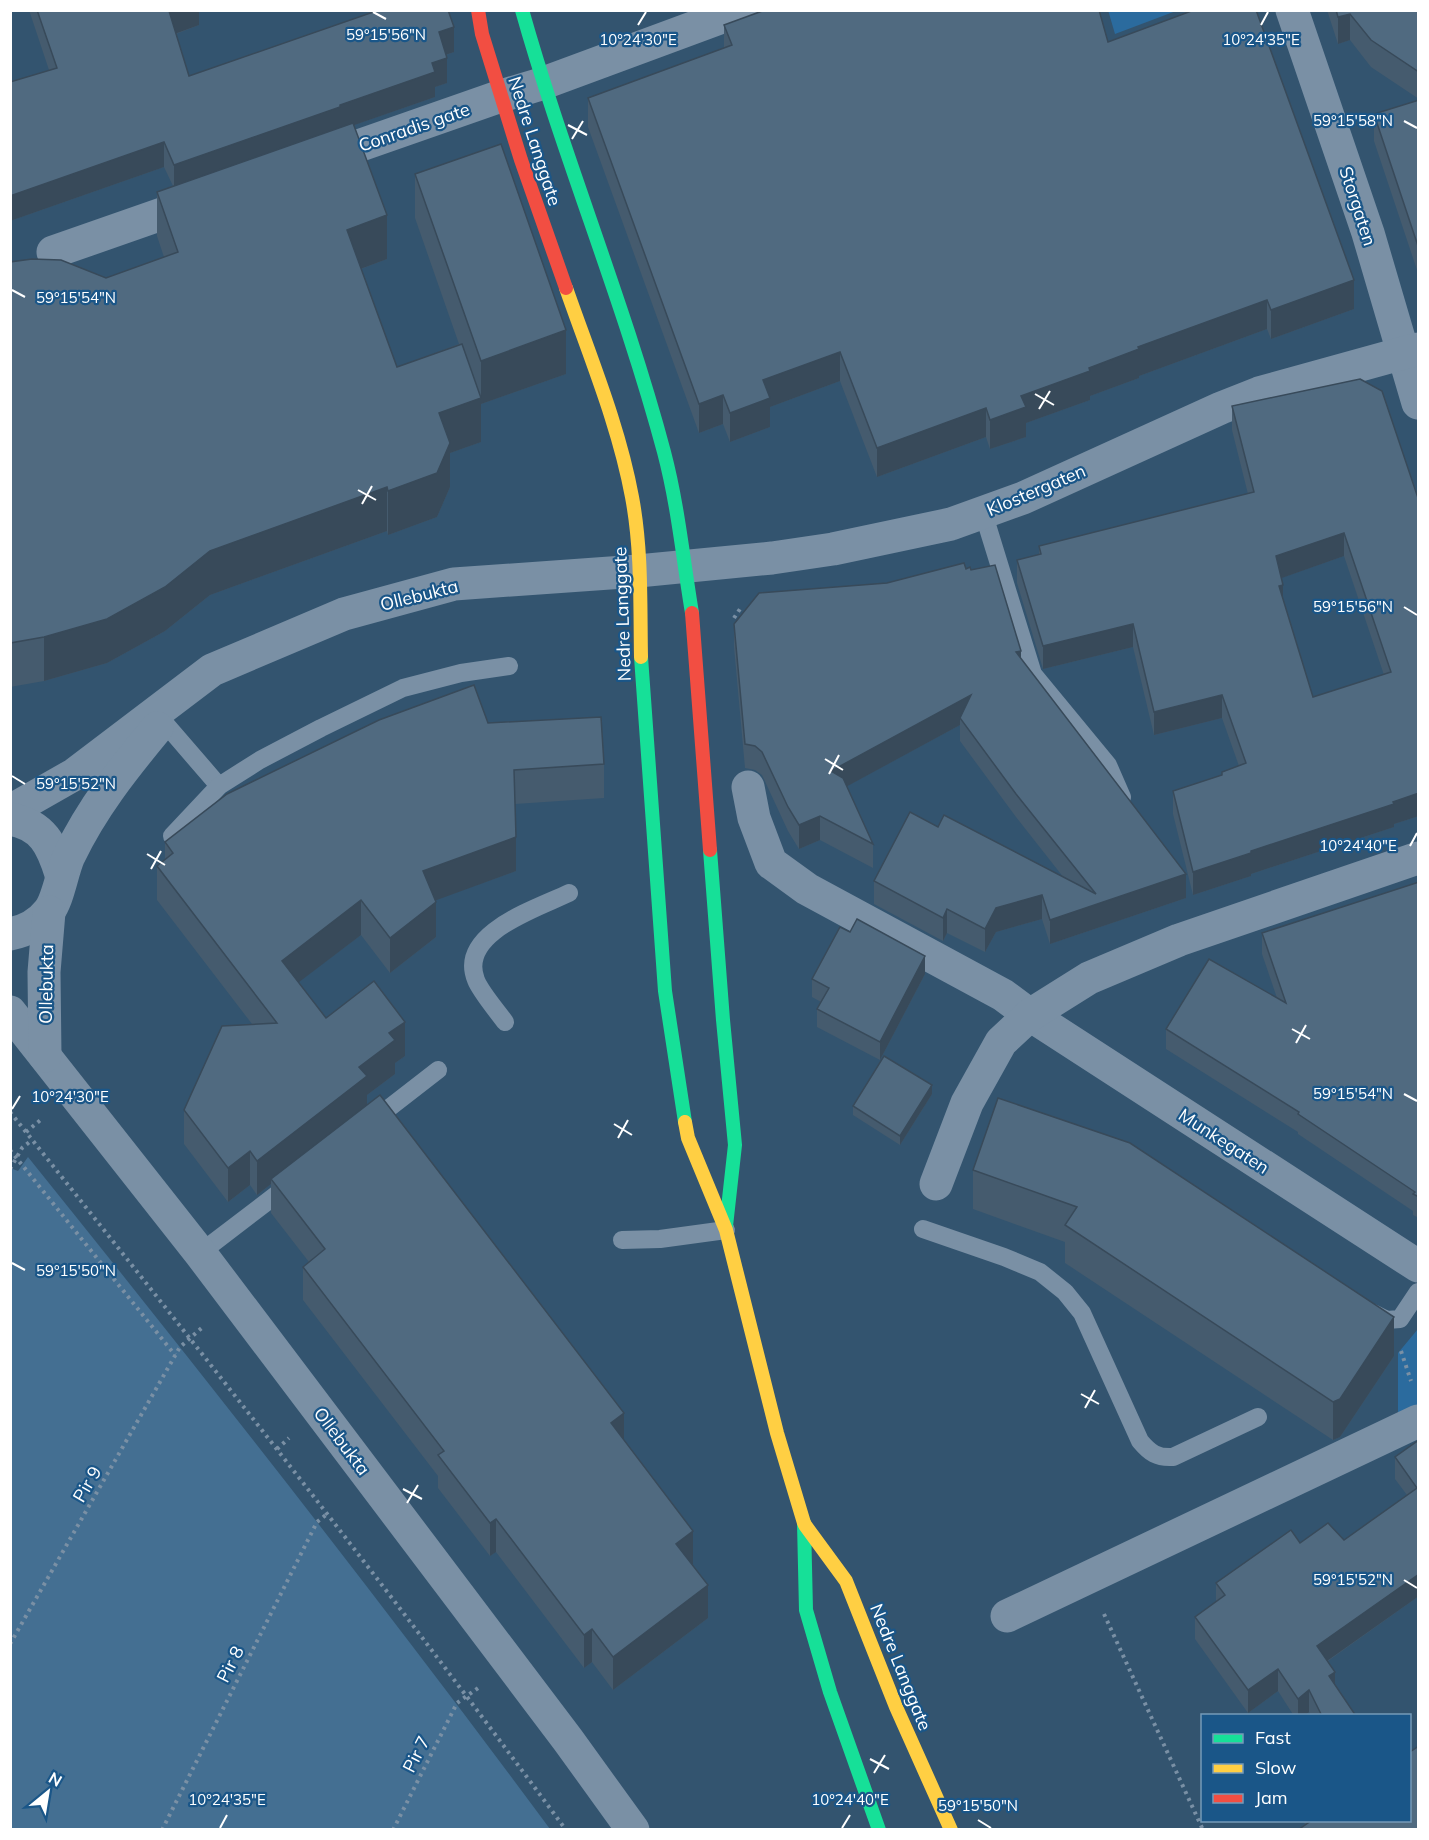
<svg xmlns="http://www.w3.org/2000/svg" width="1429" height="1840" viewBox="0 0 1429 1840" font-family="Mulish,sans-serif">
<style>
.green{fill:#2b6b9e}
.water{fill:#446f92}
.lines{fill:none;stroke-linecap:round;stroke-linejoin:round}
.path{stroke:#7a90a5;stroke-width:4;stroke-dasharray:3 4.5;stroke-linecap:butt}
.lane{stroke:#7a90a5;stroke-width:18}
.street{stroke:#7a90a5;stroke-width:33}
.fast{stroke:#16e098;stroke-width:14}
.slow{stroke:#ffcf43;stroke-width:14}
.jam{stroke:#f24e42;stroke-width:14}
.wall{fill:#455b6e;fill-rule:evenodd}
.shaded-wall{fill:#384a5a}
.building{fill:#506a80;stroke:#384a5a;stroke-width:1.5;fill-rule:evenodd}
.ticks{fill:none;stroke:#fff;stroke-width:2}
.labels{text-anchor:middle;dominant-baseline:central;stroke-width:4.5;stroke-linejoin:round;paint-order:stroke}
.street-label{font-size:18px;fill:#fff;stroke:#1a5688}
.ticks-label{font-size:15px;text-anchor:middle;fill:#fff;stroke:#1a5688;stroke-width:4.5;stroke-linejoin:round;paint-order:stroke}
</style>
<rect width="100%" height="100%" fill="#33546f"/>
<g class="green">
<polygon points="1108,10 1176,10 1176,11 1115,34"/>
<polygon points="1418,1329 1418,1405 1398,1416 1398,1353"/>
</g>
<path class="water" d="M28 1157C206 1378 381 1601 550 1829H11L10 1168 18 1171Z"/>
<g class="lines">
<g class="path">
<polyline points="734,618 740,609"/>
<path d="M10 1112C199 1349 387 1586 566 1830"/>
<polyline points="26,1132 43,1118"/>
<polyline points="10,1150 175,1355"/>
<polyline points="10,1169 22,1148 32,1140"/>
<polyline points="1401,1351 1411,1381"/>
<polyline points="277,1449 289,1438"/>
<polyline points="1104,1614 1203,1830"/>
<polyline points="10,1644 180,1347 204,1326"/>
<polyline points="162,1830 317,1522 327,1514"/>
<polyline points="393,1830 457,1703 478,1688"/>
</g>
<g class="lane">
<polyline points="983,512 1033,674 1108,765 1122,797"/>
<polyline points="163,721 219,786"/>
<polyline points="172,836 219,786 260,760 321,728 403,688 461,673 509,666"/>
<path d="M505 1022C497 1011 480 991 476 980 457 933 538 908 569 893"/>
<polyline points="371,1122 438,1070"/>
<path d="M923 1229 1004 1257 1040 1272 1065 1292 1082 1313 1140 1441C1150 1453 1157 1458 1173 1457L1258 1417"/>
<polyline points="622,1240 660,1239 726,1230"/>
<polyline points="200,1253 289,1185"/>
<polyline points="1373,1313 1387,1320 1400,1319 1418,1292"/>
</g>
<g class="street">
<polyline points="1292,10 1368,233 1418,403"/>
<polyline points="318,160 501,96 541,84 741,10"/>
<polyline points="53,252 199,201"/>
<polyline points="748,787 754,818 771,863 807,889 1003,995 1030,1015 1418,1266"/>
<polyline points="10,811 75,774 212,670 344,614 454,584 638,571 772,558 833,549 951,524 1023,498 1221,408 1259,393 1418,349"/>
<path d="M10 819C43 825 52 845 61 874"/>
<path d="M10 934C26 931 39 924 49 911 58 900 62 872 69 856 92 808 123 769 157 728"/>
<polyline points="10,1012 200,1253 568,1740 633,1830"/>
<polyline points="45,1056 44,972 49,912"/>
<polyline points="936,1184 967,1103 1001,1042 1030,1015 1089,978 1179,940 1418,858"/>
<polyline points="1007,1616 1418,1421"/>
</g>
<g class="fast">
<path d="M522 10C564 159 624 302 664 452 678 505 683 559 692 613"/>
<polyline points="641,657 665,991 685,1122"/>
<polyline points="710,850 723,1020 735,1145 726,1226"/>
<polyline points="804,1523 806,1610 830,1692 879,1830"/>
</g>
<g class="slow">
<path d="M566 288C590 357 619 426 632 497 642 550 640 605 641 657"/>
<polyline points="685,1122 688,1138 726,1230 777,1433 804,1523"/>
<polyline points="805,1525 846,1581 896,1707 951,1830"/>
</g>
<g class="jam">
<polyline points="478,10 482,34 521,160 566,288"/>
<polyline points="692,613 710,850"/>
</g>
</g>
<g class="wall">
<polygon points="29,10 199,10 199,25 176,34 189,76 454,52 446,55 447,83 435,87 435,97 354,125 387,259 361,269 397,367 459,344 415,218 415,174 566,374 481,404 481,442 450,453 450,487 437,517 388,535 387,531 210,595 165,631 107,663 44,681 10,687 10,262 106,278 164,257 157,236 157,192 173,186 164,167 10,221 10,82 49,70"/>
<polygon points="1327,10 1419,10 1419,99 1371,67 1350,40 1338,44"/>
<polygon points="724,25 1108,42 1354,309 1271,339 1267,329 1139,376 1139,378 1090,396 1090,400 1026,423 1026,437 990,449 986,437 877,477 840,381 770,407 770,427 730,442 723,424 699,433 588,127 588,98 724,48"/>
<polygon points="1419,100 1419,276 1374,141 1374,114"/>
<path d="M1232 406 1419 501V816L1394 824V827L1251 874V876L1193 895 1173 814V791L1222 775V772L1239 766 1222 718 1154 735 1133 647 1043 669 1017 583V560L1039 555V546L1248 494 1232 430ZM1344 556 1384 675 1313 697 1283 598 1281 578Z"/>
<polygon points="966,569 971,570 1021,660 1186,898 1050,944 1042,919 996,932 985,952 947,933 943,941 874,904 874,881 938,827 1064,878 1016,817 960,741 960,725 847,786 873,844 873,868 820,840 799,849 788,831 762,775 755,770 745,768 734,647 734,624 887,583"/>
<polygon points="488,723 604,764 604,798 515,804 516,871 435,900 436,937 390,973 361,935 298,982 326,1018 405,1056 395,1063 395,1074 367,1095 367,1106 624,1440 693,1564 692,1565 708,1618 613,1690 592,1662 584,1668 496,1552 490,1556 438,1488 438,1476 303,1300 303,1267 309,1262 271,1213 271,1184 257,1195 250,1185 228,1202 184,1144 184,1110 252,1024 157,900 157,866 165,859 165,842"/>
<polygon points="1419,882 1419,1218 1413,1215 1413,1211 1298,1134 1298,1132 1166,1049 1166,1029 1277,998 1262,954 1262,933"/>
<polygon points="925,974 880,1060 817,1027 817,1009 821,1002 812,997 812,979"/>
<polygon points="932,1094 900,1145 853,1115 853,1106"/>
<polygon points="998,1098 1394,1356 1340,1437 1333,1440 1065,1263 1065,1242 973,1209 973,1170"/>
<polygon points="1419,1440 1419,1596 1328,1661 1335,1685 1356,1716 1311,1716 1309,1712 1305,1716 1294,1716 1278,1691 1248,1713 1195,1639 1195,1617 1216,1602 1216,1583 1300,1543 1344,1540 1407,1495 1395,1479 1395,1457"/>
<polygon points="1303,1821 1410,1821 1305,1824"/>
</g>
<g class="shaded-wall">
<polygon points="170,10 199,10 199,25 169,36 169,11"/>
<polygon points="1350,14 1350,40 1338,44 1338,17"/>
<polygon points="454,27 454,52 439,57 439,32"/>
<polygon points="447,58 447,83 435,87 435,97 340,130 174,190 174,165 340,105 432,63"/>
<polygon points="164,142 164,167 10,221 10,196"/>
<polygon points="387,215 387,259 347,274 347,230"/>
<polygon points="1354,280 1354,309 1271,339 1271,310"/>
<polygon points="1267,300 1267,329 1139,376 1139,378 1090,396 1090,400 1026,423 1026,437 990,449 990,420 1021,396 1138,347"/>
<polygon points="566,330 566,374 481,404 481,442 450,453 450,487 437,517 388,535 388,491 439,413 481,398 481,361"/>
<polygon points="840,352 840,381 770,407 770,427 730,442 730,413 763,380"/>
<polygon points="723,395 723,424 699,433 699,404"/>
<polygon points="986,408 986,437 877,477 877,448"/>
<polygon points="387,487 387,531 210,595 165,631 107,663 44,681 44,637 210,551"/>
<polygon points="1344,533 1344,556 1276,580 1276,556"/>
<polygon points="1283,585 1283,609 1279,586"/>
<polygon points="1133,624 1133,647 1043,669 1043,646"/>
<polygon points="1021,651 1021,674 1016,652"/>
<polygon points="971,695 960,718 960,725 831,795 831,771"/>
<polygon points="1222,695 1222,718 1154,735 1154,712"/>
<polygon points="1419,793 1419,816 1394,824 1394,827 1251,874 1251,876 1193,895 1193,872 1251,851"/>
<polygon points="820,816 820,840 799,849 799,825"/>
<polygon points="516,837 516,871 423,905 423,871"/>
<polygon points="1186,874 1186,898 1050,944 1050,920"/>
<polygon points="1042,895 1042,919 996,932 985,952 985,929 996,908"/>
<polygon points="361,900 361,935 282,995 282,961"/>
<polygon points="436,902 436,937 390,973 390,938"/>
<polygon points="947,909 947,933 943,941 943,918"/>
<polygon points="925,956 925,974 880,1060 880,1042"/>
<polygon points="405,1022 405,1056 395,1063 395,1074 367,1095 367,1111 271,1179 271,1184 257,1195 257,1161 359,1067 389,1033"/>
<polygon points="932,1085 932,1094 900,1145 900,1136"/>
<polygon points="250,1151 250,1185 228,1202 228,1168"/>
<polygon points="1394,1317 1394,1356 1340,1437 1333,1440 1333,1402"/>
<polygon points="624,1413 624,1446 611,1423"/>
<polygon points="496,1519 496,1552 490,1556 490,1523"/>
<polygon points="693,1531 693,1564 676,1577 676,1544"/>
<polygon points="1419,1574 1419,1596 1317,1668 1317,1646"/>
<polygon points="708,1585 708,1618 613,1690 613,1657"/>
<polygon points="592,1629 592,1662 584,1668 584,1635"/>
<polygon points="1278,1669 1278,1691 1248,1713 1248,1690"/>
<polygon points="1335,1672 1335,1694 1329,1676"/>
<polygon points="1309,1690 1309,1712 1305,1716 1298,1716 1298,1699"/>
</g>
<g class="building">
<polygon points="37,10 170,10 169,11 189,76 379,10 448,10 454,27 439,32 447,58 432,63 435,72 340,105 340,107 174,165 164,142 10,196 10,82 57,68"/>
<polygon points="765,10 1099,10 1108,42 1194,10 1256,10 1354,280 1271,310 1267,300 1138,347 1139,349 1089,368 1090,371 1021,396 1026,407 990,420 986,408 877,448 840,352 763,380 770,398 730,413 723,395 699,404 588,98 732,45 724,25"/>
<polygon points="1336,10 1419,10 1419,72 1371,40 1350,14 1338,17"/>
<polygon points="1419,100 1419,249 1374,114"/>
<polygon points="353,123 387,215 347,230 397,367 462,344 481,398 439,413 450,443 437,473 388,491 387,487 210,551 165,587 107,619 44,637 10,643 10,262 32,259 61,260 106,278 178,252 157,192"/>
<polygon points="501,144 566,330 481,361 415,174"/>
<path d="M1360 379 1382 391 1419 501V793L1393 802 1394 804 1251 851V853L1193 872 1173 791 1222 775V772L1246 763 1222 695 1154 712 1133 624 1043 646 1017 560 1041 554 1039 546 1254 492 1232 406ZM1344 533 1391 672 1313 697 1279 586 1283 585 1276 556Z"/>
<polygon points="964,563 966,569 970,567 971,570 995,565 1021,651 1016,652 1186,874 1050,920 1042,895 996,908 985,929 947,909 943,918 874,881 910,812 938,827 944,815 1096,894 1016,794 960,718 971,695 831,771 843,778 873,844 820,816 799,825 788,807 762,752 755,746 745,744 734,624 759,593 887,583"/>
<polygon points="474,685 488,723 601,717 604,764 514,770 516,837 423,871 436,902 390,938 361,900 282,961 326,1018 374,981 405,1022 389,1033 395,1040 359,1067 367,1076 257,1161 250,1151 228,1168 184,1110 222,1026 277,1023 157,866 173,853 165,842 227,794 379,720"/>
<polygon points="1419,882 1419,1197 1413,1194 1415,1192 1298,1114 1299,1112 1166,1029 1209,959 1286,1003 1262,933"/>
<polygon points="857,919 925,956 880,1042 817,1009 829,988 812,979 840,927 850,932"/>
<polygon points="884,1056 932,1085 900,1136 853,1106"/>
<polygon points="380,1095 624,1413 611,1423 693,1531 676,1544 708,1585 613,1657 592,1629 584,1635 496,1519 490,1523 438,1455 444,1451 303,1267 325,1249 271,1179"/>
<polygon points="998,1098 1130,1143 1394,1317 1340,1399 1333,1402 1065,1225 1077,1207 973,1170"/>
<polygon points="1419,1440 1419,1574 1317,1646 1335,1672 1329,1676 1356,1716 1322,1716 1309,1690 1298,1699 1278,1669 1248,1690 1195,1617 1225,1595 1216,1583 1291,1530 1300,1543 1328,1523 1344,1540 1417,1488 1395,1457"/>
<polygon points="1419,1746 1419,1830 1298,1830 1311,1821 1410,1821 1410,1752"/>
</g>
<path class="ticks" d="M373 12 386 19M638 25 646 12M1261 25 1268 12M1404 121 1417 128M568 125 587 135M572 139 583 121M12 290 25 297M1035 394 1054 405M1039 409 1050 391M358 490 376 500M362 504 372 486M1404 607 1417 615M825 759 843 770M829 774 839 755M12 776 25 784M1410 846 1417 833M147 854 165 865M151 869 161 851M1292 1029 1310 1039M1296 1043 1306 1025M1404 1094 1417 1101M12 1109 20 1096M614 1124 632 1135M618 1138 628 1120M12 1263 25 1270M1081 1394 1099 1404M1085 1408 1095 1390M403 1489 422 1499M407 1503 418 1485M1404 1580 1417 1588M870 1759 889 1769M874 1773 885 1755M978 1820 991 1828M220 1828 227 1815M842 1828 850 1815"/>
<g class="labels">
<g class="street-label">
<text transform="translate(414 127) rotate(-19)">Conradis gate</text>
<text transform="translate(535 141) rotate(72)">Nedre Langgate</text>
<text transform="translate(1358 206) rotate(72)">Storgaten</text>
<text transform="translate(1036 490) rotate(-23)">Klostergaten</text>
<text transform="translate(419 595) rotate(-14)">Ollebukta</text>
<text transform="translate(622 614) rotate(-92)">Nedre Langgate</text>
<text transform="translate(46 984) rotate(-89)">Ollebukta</text>
<text transform="translate(1224 1141) rotate(33)">Munkegaten</text>
<text transform="translate(342 1441) rotate(53)">Ollebukta</text>
<text transform="translate(87 1484) rotate(-60)">Pir 9</text>
<text transform="translate(230 1664) rotate(-63)">Pir 8</text>
<text transform="translate(901 1667) rotate(68)">Nedre Langgate</text>
<text transform="translate(416 1754) rotate(-63)">Pir 7</text>
</g>
</g>
<g class="ticks-label">
<text x="386" y="40">59°15'56"N</text>
<text x="638" y="45">10°24'30"E</text>
<text x="1261" y="45">10°24'35"E</text>
<text x="1353" y="126">59°15'58"N</text>
<text x="76" y="303">59°15'54"N</text>
<text x="1353" y="612">59°15'56"N</text>
<text x="76" y="789">59°15'52"N</text>
<text x="1358" y="851">10°24'40"E</text>
<text x="1353" y="1099">59°15'54"N</text>
<text x="70" y="1102">10°24'30"E</text>
<text x="76" y="1276">59°15'50"N</text>
<text x="1353" y="1585">59°15'52"N</text>
<text x="227" y="1805">10°24'35"E</text>
<text x="850" y="1805">10°24'40"E</text>
<text x="978" y="1811">59°15'50"N</text>
</g>
<rect width="1429" height="1840" fill="none" stroke="#ffffff" stroke-width="24"/>
<rect x="1201" y="1714" width="210" height="108" fill="#1a5688" stroke="#769ab8" stroke-width="1.5"/>
<rect x="1213" y="1734" width="30" height="9" fill="#16e098" stroke="#769ab8" stroke-width="1.5"/>
<text x="1255" y="1744" font-size="18" fill="#ffffff">Fast</text>
<rect x="1213" y="1764" width="30" height="9" fill="#ffcf43" stroke="#769ab8" stroke-width="1.5"/>
<text x="1255" y="1774" font-size="18" fill="#ffffff">Slow</text>
<rect x="1213" y="1794" width="30" height="9" fill="#f24e42" stroke="#769ab8" stroke-width="1.5"/>
<text x="1255" y="1804" font-size="18" fill="#ffffff">Jam</text>
<g transform="translate(48 1792) rotate(30)" stroke="#1a5688" stroke-width="4.5" paint-order="stroke">
<path d="M0-4.5L10 22L0 15L-10 22Z" fill="#ffffff"/>
<text y="-9" font-size="16" font-weight="bold" text-anchor="middle" fill="#ffffff">N</text>
</g>
</svg>
